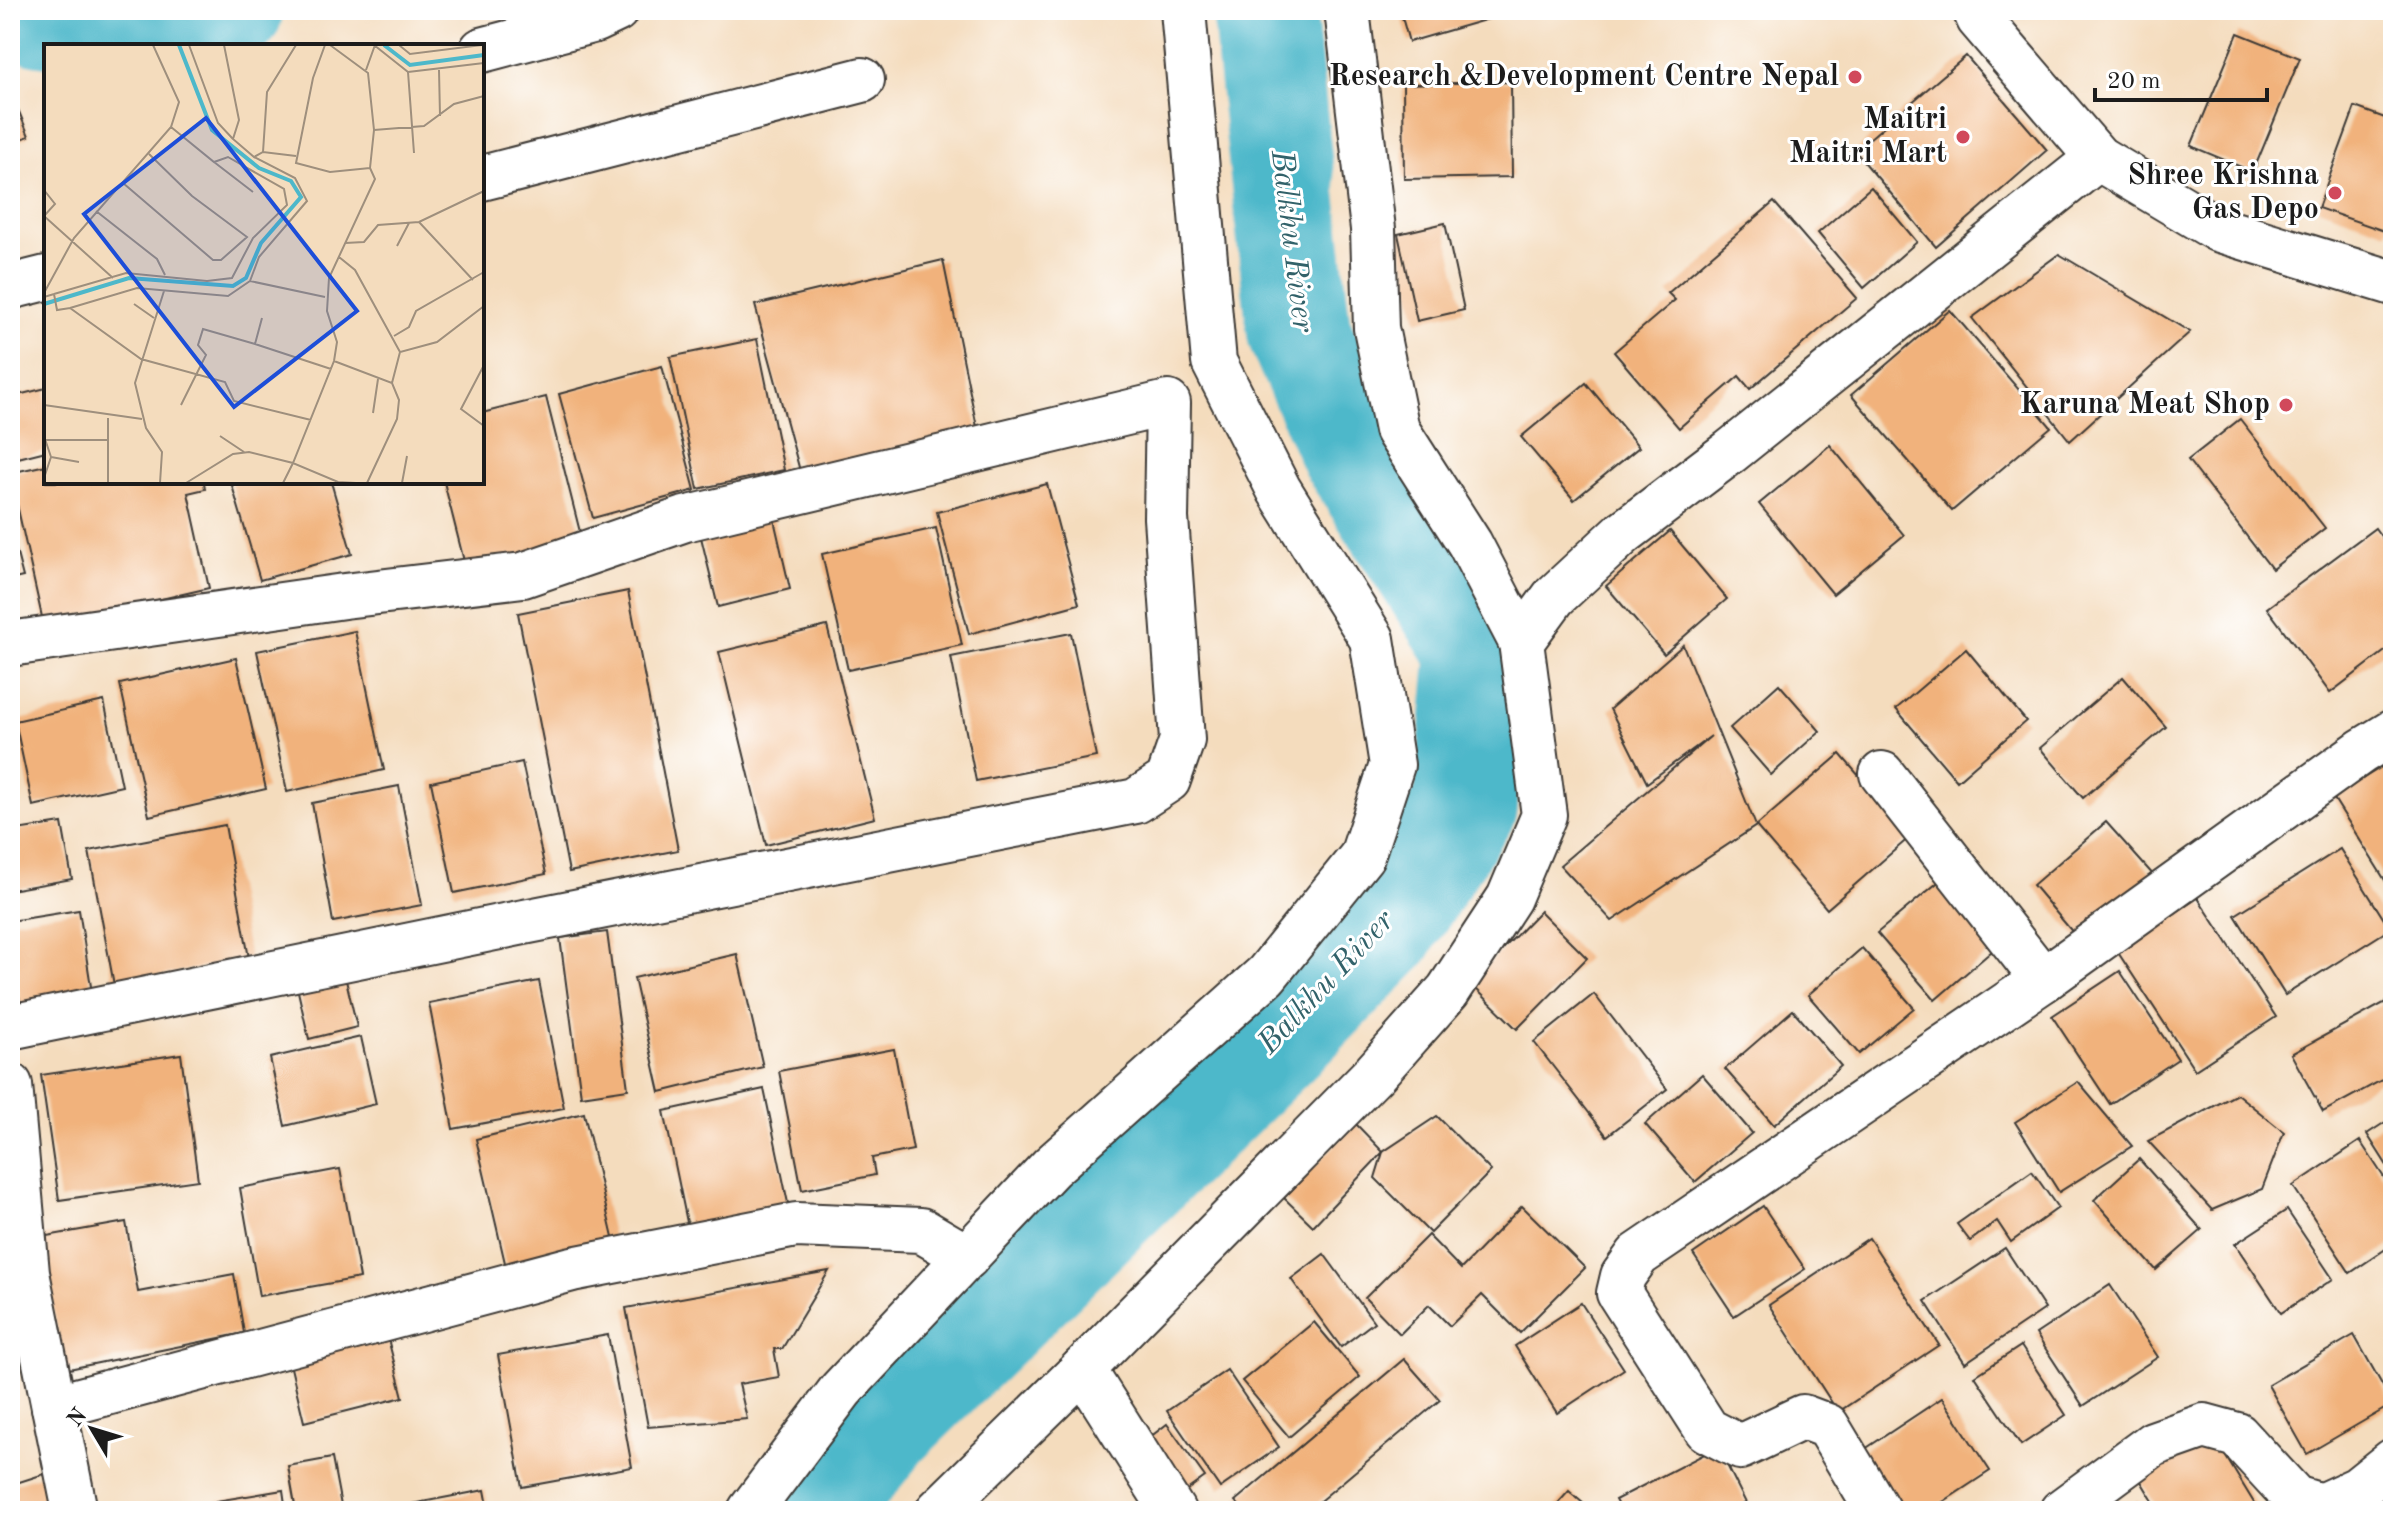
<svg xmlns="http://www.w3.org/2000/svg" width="2403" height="1521" viewBox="0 0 2403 1521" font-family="'Old Standard TT',serif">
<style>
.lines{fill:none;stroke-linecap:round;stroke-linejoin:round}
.river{stroke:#4db8ca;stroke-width:104}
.building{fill:#f1b27b}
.minor-casing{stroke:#3c3934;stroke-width:48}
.minor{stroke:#fff;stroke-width:44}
.poi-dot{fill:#d1495b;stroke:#fff;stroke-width:3}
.labels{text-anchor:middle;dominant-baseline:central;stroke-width:6;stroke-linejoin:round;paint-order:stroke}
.poi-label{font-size:30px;font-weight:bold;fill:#1c1c1c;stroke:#fff;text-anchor:end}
.water-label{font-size:32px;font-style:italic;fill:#32626a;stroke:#fff}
.inset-river{fill:none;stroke:#4db8ca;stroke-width:4}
.inset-road{fill:none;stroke:#9e8f7d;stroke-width:2}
.view{fill:#1d4ed8;fill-opacity:0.15;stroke:#1d4ed8;stroke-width:4}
.inset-edge{fill:none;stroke:#1c1c1c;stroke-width:4}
</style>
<rect width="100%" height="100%" fill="#fff"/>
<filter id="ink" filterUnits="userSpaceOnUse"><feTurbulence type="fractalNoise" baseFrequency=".0125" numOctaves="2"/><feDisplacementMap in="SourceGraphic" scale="16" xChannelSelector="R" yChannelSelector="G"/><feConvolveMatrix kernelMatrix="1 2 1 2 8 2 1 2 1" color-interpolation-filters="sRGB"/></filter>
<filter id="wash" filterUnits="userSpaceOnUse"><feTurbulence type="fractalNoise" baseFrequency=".006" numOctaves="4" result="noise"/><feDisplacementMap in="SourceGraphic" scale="32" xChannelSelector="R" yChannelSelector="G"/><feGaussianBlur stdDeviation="1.8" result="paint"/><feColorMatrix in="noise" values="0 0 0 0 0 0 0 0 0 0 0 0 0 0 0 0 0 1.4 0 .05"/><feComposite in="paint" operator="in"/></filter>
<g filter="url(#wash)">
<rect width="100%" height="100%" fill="#f4dcbd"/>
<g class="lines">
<g class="river">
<polyline points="35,10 42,14 126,24 219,14 231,10"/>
<polyline points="815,1511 884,1425 1285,1033 1383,932 1465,806 1479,651 1351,451 1299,332 1264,10"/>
</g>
</g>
<g id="blocks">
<g class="building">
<polygon points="1400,10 1508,10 1509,13 1409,42"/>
<polygon points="2238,33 2300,58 2253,172 2191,146"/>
<polygon points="1966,56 2047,150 1936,247 1855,151"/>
<polygon points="1511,82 1512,177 1404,179 1403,84"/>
<polygon points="10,90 29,136 10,144"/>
<polygon points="2355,107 2393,121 2393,217 2387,232 2318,208"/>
<polygon points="1871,187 1917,242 1864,288 1818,233"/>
<polygon points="1774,202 1857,298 1750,389 1739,376 1679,428 1614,352 1675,300 1668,293"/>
<polygon points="1445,223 1464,310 1417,321 1398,234"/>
<polygon points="2059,254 2190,332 2070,441 1972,318"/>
<polygon points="943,260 978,432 800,471 755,305"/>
<polygon points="1950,310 2051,427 1952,511 1851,395"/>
<polygon points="757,339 784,470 698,489 670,357"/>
<polygon points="662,366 695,490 593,518 559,394"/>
<polygon points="1586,383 1639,447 1574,500 1521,437"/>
<polygon points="46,388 46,451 18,458 10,427 10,397"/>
<polygon points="546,397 582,540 466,569 444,482 482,482 482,413"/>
<polygon points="2240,419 2325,528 2272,569 2188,460"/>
<polygon points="1830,445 1904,535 1833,594 1759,504"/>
<polygon points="46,465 46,482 204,482 205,489 188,493 209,588 44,626 10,473"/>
<polygon points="231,482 331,482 352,554 260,580"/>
<polygon points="1047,484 1079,604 969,634 937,512"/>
<polygon points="772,511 790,589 718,607 699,529"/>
<polygon points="10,527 23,577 10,580"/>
<polygon points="936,528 962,645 848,670 822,554"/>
<polygon points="2375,528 2393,553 2393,645 2330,693 2267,608"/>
<polygon points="1670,531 1727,599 1664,654 1606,586"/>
<polygon points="628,591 678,850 569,872 518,613"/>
<polygon points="827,626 875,818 766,845 719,652"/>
<polygon points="355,631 384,770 287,792 257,651"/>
<polygon points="1071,633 1096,757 976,781 951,657"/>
<polygon points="1683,645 1756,826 1612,921 1560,865 1711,736 1647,783 1610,709"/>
<polygon points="1966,649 2026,721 1957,781 1896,709"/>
<polygon points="236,658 266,789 149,816 120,684"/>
<polygon points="2123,677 2166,727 2083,798 2040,748"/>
<polygon points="1779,684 1820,731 1771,775 1730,728"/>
<polygon points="104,701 122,786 33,806 15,721"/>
<polygon points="1840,754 1911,836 1827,909 1756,826"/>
<polygon points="2393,760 2393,893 2333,797"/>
<polygon points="522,762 546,874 454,893 431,782"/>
<polygon points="399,786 422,905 333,922 312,803"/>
<polygon points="2106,822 2155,877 2080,941 2033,885"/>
<polygon points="62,823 72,879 10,890 10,831"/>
<polygon points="225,825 249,958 114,985 89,851"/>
<polygon points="2340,849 2390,929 2285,995 2235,915"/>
<polygon points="1942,879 1999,945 1935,1000 1877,933"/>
<polygon points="2198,898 2276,1017 2195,1070 2117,951"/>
<polygon points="79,910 92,993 20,1004 10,921"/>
<polygon points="1540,911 1587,958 1517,1029 1470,983"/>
<polygon points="607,932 628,1089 581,1096 560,938"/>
<polygon points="1862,948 1914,1008 1859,1054 1808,995"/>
<polygon points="737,954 763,1067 660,1092 634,978"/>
<polygon points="2120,971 2178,1059 2110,1104 2052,1016"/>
<polygon points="345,976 357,1027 309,1039 297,987"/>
<polygon points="539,981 564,1108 453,1129 429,1003"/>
<polygon points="1594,994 1667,1089 1607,1136 1534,1042"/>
<polygon points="2393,998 2393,1074 2323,1112 2291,1054"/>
<polygon points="1793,1010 1841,1066 1774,1125 1725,1069"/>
<polygon points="361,1037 376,1104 285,1126 270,1058"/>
<polygon points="894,1049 913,1150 872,1158 875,1175 802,1190 779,1071"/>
<polygon points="181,1054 198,1180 59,1200 41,1075"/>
<polygon points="1702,1074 1752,1133 1695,1182 1645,1124"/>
<polygon points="2078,1082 2132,1146 2059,1192 2015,1122"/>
<polygon points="764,1089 789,1208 689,1232 664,1111"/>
<polygon points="2237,1094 2284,1132 2262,1189 2212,1210 2148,1141"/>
<polygon points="584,1113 617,1255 509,1280 476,1139"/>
<polygon points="1437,1116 1491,1171 1430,1233 1375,1178 1383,1152"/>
<polygon points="2393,1117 2393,1175 2367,1134"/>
<polygon points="1356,1124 1383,1152 1313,1226 1284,1198"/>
<polygon points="2360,1141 2393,1191 2393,1244 2350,1273 2293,1186"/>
<polygon points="2139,1159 2202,1230 2156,1270 2094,1200"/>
<polygon points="340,1169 360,1278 259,1296 240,1188"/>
<polygon points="2032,1171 2058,1208 2011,1242 1997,1221 1970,1241 1957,1224"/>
<polygon points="1522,1206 1585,1268 1520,1333 1482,1295 1450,1326 1429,1305 1400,1334 1365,1298 1428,1235 1461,1269"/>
<polygon points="1763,1206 1805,1269 1734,1316 1693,1254"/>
<polygon points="2287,1210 2333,1279 2281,1313 2235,1244"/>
<polygon points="126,1222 138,1292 234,1274 244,1333 64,1370 41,1237"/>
<polygon points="1869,1238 1939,1345 1838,1412 1769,1305"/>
<polygon points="2005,1248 2045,1309 1965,1363 1925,1301"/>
<polygon points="1324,1254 1374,1322 1341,1347 1291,1279"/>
<polygon points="829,1271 782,1349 774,1349 779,1377 739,1384 747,1419 648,1427 626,1308"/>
<polygon points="2110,1285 2158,1357 2083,1406 2036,1334"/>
<polygon points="1581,1303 1624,1369 1557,1413 1515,1346"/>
<polygon points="1314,1322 1360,1377 1289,1437 1242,1381"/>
<polygon points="386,1331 403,1397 304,1422 288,1355"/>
<polygon points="608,1335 632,1467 522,1487 498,1355"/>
<polygon points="2354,1335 2393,1404 2307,1454 2268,1385"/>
<polygon points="2021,1346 2066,1415 2021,1445 1975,1376"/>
<polygon points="10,1357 15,1357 13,1423 10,1423"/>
<polygon points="1404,1359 1440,1400 1308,1511 1244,1511 1235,1501"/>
<polygon points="1227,1370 1279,1447 1220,1488 1167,1411"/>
<polygon points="1942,1398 1990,1471 1929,1511 1897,1511 1859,1453"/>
<polygon points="1167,1424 1205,1477 1173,1500 1136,1448"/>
<polygon points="2212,1434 2259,1511 2159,1511 2139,1478"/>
<polygon points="1718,1447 1746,1503 1731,1511 1621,1511 1615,1500"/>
<polygon points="332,1458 342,1511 296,1511 288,1466"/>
<polygon points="44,1474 56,1511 10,1511 10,1485"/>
<polygon points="283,1490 286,1511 218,1511 216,1501"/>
<polygon points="485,1490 489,1511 402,1511 401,1506"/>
<polygon points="1569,1491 1592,1511 1551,1511"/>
<polygon points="2138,1501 2145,1511 2123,1511"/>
</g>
</g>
</g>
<g filter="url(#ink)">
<use href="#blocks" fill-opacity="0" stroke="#3c3934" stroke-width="2"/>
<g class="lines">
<g class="minor-casing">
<g id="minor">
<polyline points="1347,10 1373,229 1376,328 1397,430 1470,544 1521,642"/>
<polyline points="1975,10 1979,19 2098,158 2217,229 2393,283"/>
<polyline points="482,50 595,20 616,10"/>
<polyline points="482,178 862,80"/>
<polyline points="10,287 46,278"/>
<polyline points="10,644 344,596 523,575 685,519 1168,403 1166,518 1182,740 1168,780 1136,801 524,922 10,1027"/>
<polyline points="2043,980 2362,751 2393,732"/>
<polyline points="10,1085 27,1273 75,1511"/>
<polyline points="1083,1369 1173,1511"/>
<polyline points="54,1407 572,1269 796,1225 921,1230 967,1257"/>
<polyline points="750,1511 841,1390 1051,1167 1266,975 1362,856 1392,765 1372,639 1279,490 1214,362 1183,10"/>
<polyline points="938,1511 1083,1369 1375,1073 1448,991 1509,898 1544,815 1521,642 1554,597 1623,533 1730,452 2098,158"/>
<polyline points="1878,1511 1827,1426 1803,1417 1740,1447 1707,1430 1619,1293 1623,1276 1638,1255 2043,980 1882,774"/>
<polyline points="2062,1511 2153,1444 2204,1426 2237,1435 2295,1498 2321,1506 2358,1489 2393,1461"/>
</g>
</g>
<use href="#minor" class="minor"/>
</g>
</g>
<g class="poi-dot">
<circle cx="1855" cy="77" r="8"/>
<circle cx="1963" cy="137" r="8"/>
<circle cx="2335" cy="193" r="8"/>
<circle cx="2286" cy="405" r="8"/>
</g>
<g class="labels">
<g class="poi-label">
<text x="1839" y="77">Research &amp;Development Centre Nepal</text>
<text x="1947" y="120">Maitri<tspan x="1947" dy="34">Maitri Mart</tspan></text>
<text x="2319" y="176">Shree Krishna<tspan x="2319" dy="34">Gas Depo</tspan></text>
<text x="2270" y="405">Karuna Meat Shop</text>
</g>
<g class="water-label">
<text transform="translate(1291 241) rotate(83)">Balkhu River</text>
<text transform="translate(1327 983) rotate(-47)">Balkhu River</text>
</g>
</g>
<g transform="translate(44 44)">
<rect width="440" height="440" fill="#f4dcbd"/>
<path class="inset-river" d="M340 1 366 21 440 11M0 260 85 234 189 242 202 234 217 199 257 153 247 137 215 124 168 86 135 1"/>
<path class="inset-road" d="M145 1 174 79 189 95M180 1 195 76 189 95 210 113 219 108 252 112M281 1 269 34 252 119 286 128 326 124M330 1 364 28 370 109M355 1 366 10 438 1M322 26 331 1M395 26 396 72M364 28 440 19M330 86 380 82 410 60 440 52M219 108 223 48 252 1M170 118 209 148M79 139 169 216H177L203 193 148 152 105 110M0 146 11 160 0 172M52 167 113 215 121 231M0 172 69 234M375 178 429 236M301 199 320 198 334 181 375 178 440 147M353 202 365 179M295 213 311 226 356 308M206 237 215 213 263 157 251 134 210 113M0 249 30 194 127 83 135 58 109 1M10 250 82 229 163 237 188 234 209 194 243 161 240 145 184 113 170 118 127 83M0 253 10 250 13 266 26 264 97 315 181 338 190 357 267 376M90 260 110 274M26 264 93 244 184 252 206 237 281 253M350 292 365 283 372 267 440 228M211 300 287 325M290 317 348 339 355 356 353 375 323 439M440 321 417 365 440 382M348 339 356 308 393 298 440 262M0 361 98 375M137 361 162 311 154 301 159 285 211 300 218 274M329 369 334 335M176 392 200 408M2 396H63M7 413 35 418M0 434 7 413 1 395M64 439V374M116 439 118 408 102 384 91 339 120 247M142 439 189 410 205 408 249 419 290 317 293 298 283 267 285 234 331 135 326 124 330 86 324 29 286 1M239 439 249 419 294 438 312 439M358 439 363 412"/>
<path class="view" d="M162 74 313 267 190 363 40 170Z"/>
<rect width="440" height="440" class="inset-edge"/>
</g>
<rect width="2403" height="1521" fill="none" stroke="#fff" stroke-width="40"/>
<g transform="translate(92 1429) rotate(308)" stroke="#ffffff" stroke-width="6" paint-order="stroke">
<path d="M0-6L14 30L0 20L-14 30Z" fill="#1c1c1c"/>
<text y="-12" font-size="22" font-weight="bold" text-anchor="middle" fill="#1c1c1c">N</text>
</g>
<path d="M2095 88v12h172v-12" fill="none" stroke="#1c1c1c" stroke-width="4"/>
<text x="2107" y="88" font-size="24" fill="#1c1c1c" stroke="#ffffff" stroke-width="6" paint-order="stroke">20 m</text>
</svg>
